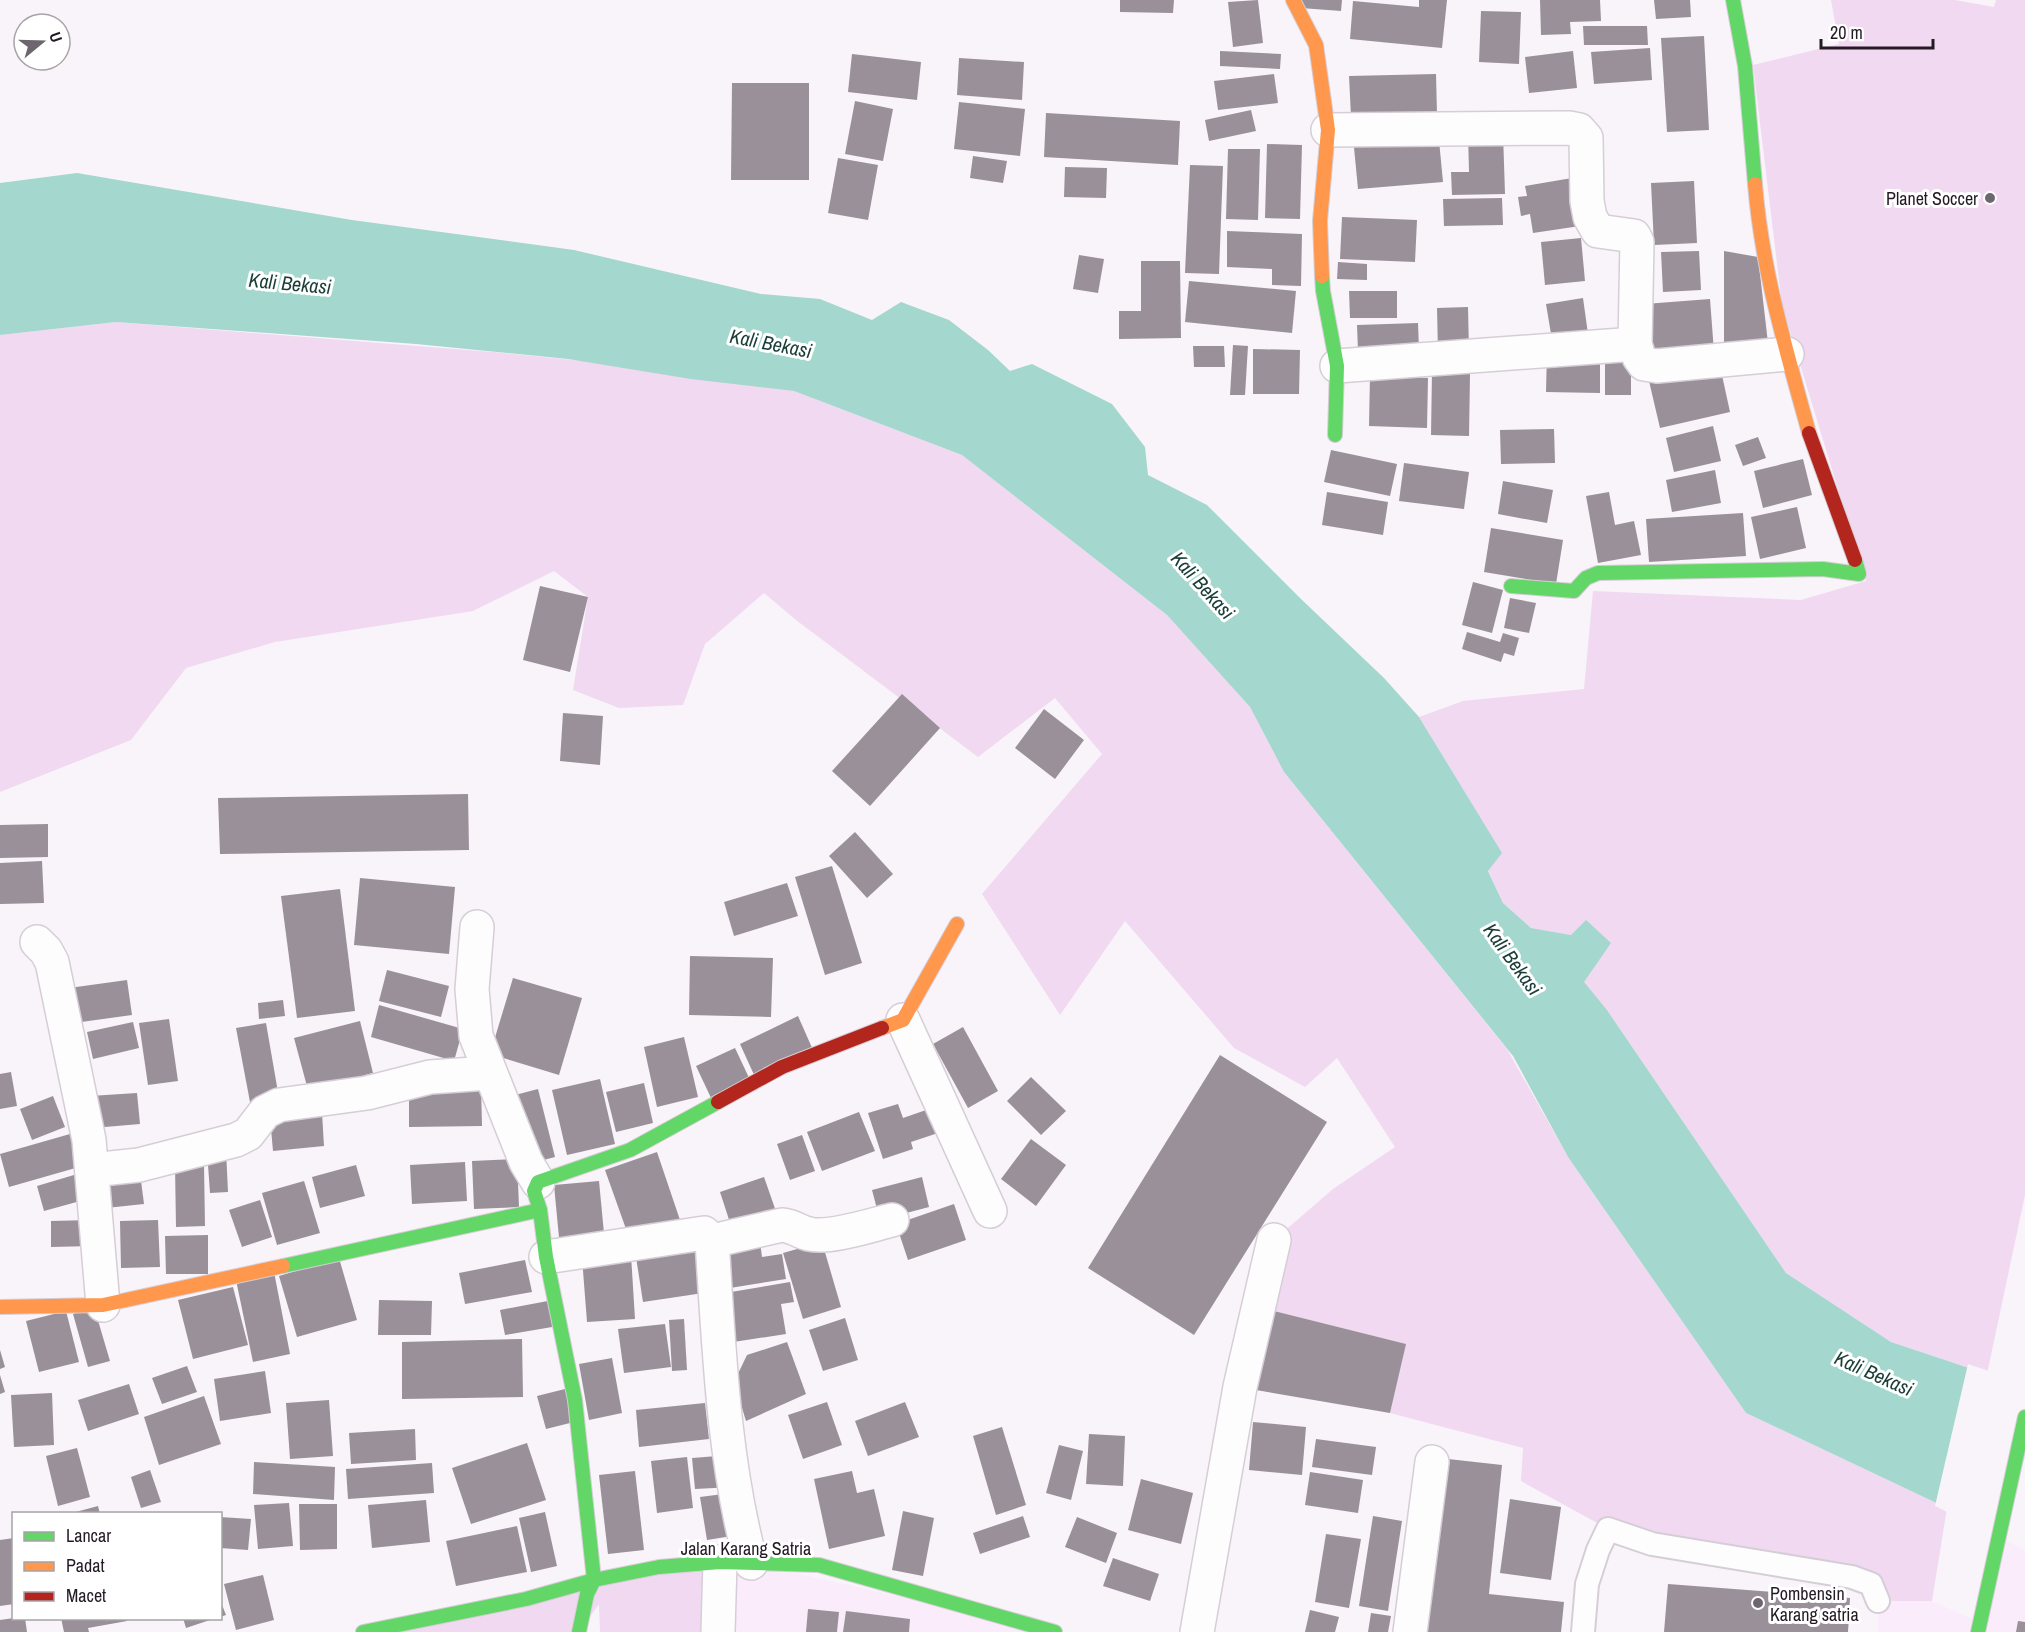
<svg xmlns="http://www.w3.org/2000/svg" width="2025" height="1632" viewBox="0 0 2025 1632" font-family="'Archivo Narrow',sans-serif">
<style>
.built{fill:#fbecfc}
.green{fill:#f0d9f1}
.water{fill:#a4d7ce}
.pier{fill:#f9f4f9}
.building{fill:#999099}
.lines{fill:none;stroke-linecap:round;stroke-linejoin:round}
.lane-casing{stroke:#d6ced6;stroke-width:26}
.street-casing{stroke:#d6ced6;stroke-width:36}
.fast-casing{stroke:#d6ced6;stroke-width:16}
.slow-casing{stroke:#d6ced6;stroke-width:16}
.jam-casing{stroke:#d6ced6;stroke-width:16}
.lane{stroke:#fefdfe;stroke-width:22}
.street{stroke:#fefdfe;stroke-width:33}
.fast{stroke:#63d668;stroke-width:14}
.slow{stroke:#ff974d;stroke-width:14}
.jam{stroke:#b3261e;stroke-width:14}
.poi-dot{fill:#6e666f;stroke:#fff;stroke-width:2}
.labels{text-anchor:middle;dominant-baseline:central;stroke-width:6;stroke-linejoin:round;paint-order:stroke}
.poi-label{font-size:18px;fill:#231a24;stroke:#fff;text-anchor:end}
.street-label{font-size:18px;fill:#231a24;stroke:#fff}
.water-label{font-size:20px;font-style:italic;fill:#1a3e37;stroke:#fff}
</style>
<rect width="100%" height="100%" fill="#f9f4f9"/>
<g class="built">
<polygon points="2002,1535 2025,1547 2025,1632 1878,1632 1878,1601 1932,1601 1979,1622"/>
<polygon points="720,1562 751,1563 1055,1632 718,1632"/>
</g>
<g class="green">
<polygon points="1831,0 1955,0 1994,7 1996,0 2025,0 2025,1195 1987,1374 1891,1342 1786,1273 1607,1010 1583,982 1571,935 1531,928 1503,903 1488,870 1501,852 1419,717 1463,701 1584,689 1593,591 1801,600 1866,581 1782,305 1753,65 1839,44"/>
<polygon points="116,322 493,352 584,361 794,391 962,455 1167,615 1250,707 1284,772 1507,1049 1568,1157 1746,1413 1947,1508 1932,1601 1878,1601 1871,1584 1608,1529 1521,1481 1523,1448 1390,1413 1405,1344 1258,1307 1274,1240 1333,1189 1395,1147 1337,1058 1305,1087 1234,1048 1125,921 1060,1015 982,894 1102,754 1055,698 978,757 796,620 764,593 705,644 683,705 619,708 573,690 588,597 554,571 473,611 275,642 186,668 131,740 0,792 0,335"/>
<polygon points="720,1562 718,1632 600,1632 599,1604 579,1632 363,1632"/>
</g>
<polygon class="water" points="77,173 352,220 574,250 761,294 820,299 872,320 901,302 949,320 988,350 1010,371 1032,364 1112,404 1145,447 1148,475 1207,505 1301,599 1384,678 1419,717 1502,853 1488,871 1503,903 1531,928 1571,935 1586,920 1611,943 1584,982 1607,1010 1786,1273 1891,1342 1987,1374 1947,1508 1746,1413 1568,1157 1513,1056 1284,772 1250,707 1167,615 962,455 794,391 691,379 568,359 416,344 116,322 0,335 0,183"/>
<polygon class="pier" points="1968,1364 2025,1383 2025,1550 1935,1506"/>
<g class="building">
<polygon points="1120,0 1174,0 1173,13 1120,12"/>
<polygon points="1258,0 1263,43 1233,47 1228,2"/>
<polygon points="1302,0 1342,0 1341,11 1301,8"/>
<polygon points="1419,0 1447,0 1442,48 1350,39 1353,1 1419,7"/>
<polygon points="1540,0 1600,0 1601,21 1570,22 1571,34 1541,35"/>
<polygon points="1654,0 1690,0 1691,17 1656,19"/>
<polygon points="1481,11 1521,12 1519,64 1479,62"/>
<polygon points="1583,26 1647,26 1648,45 1584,45"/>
<polygon points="1704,36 1709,130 1667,132 1661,38"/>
<polygon points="1650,48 1652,80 1594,84 1591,52"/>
<polygon points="1220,51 1281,54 1280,69 1220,66"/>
<polygon points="1573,51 1577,88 1529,93 1525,57"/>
<polygon points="852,54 921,62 917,100 848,92"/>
<polygon points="959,58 1024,62 1022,100 957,95"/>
<polygon points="1274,74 1278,103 1218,110 1214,81"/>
<polygon points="1436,74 1437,114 1351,116 1349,76"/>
<polygon points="732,83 809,83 809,180 731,180"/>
<polygon points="855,101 893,109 883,161 845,154"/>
<polygon points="959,102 1025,109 1020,156 954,149"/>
<polygon points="1251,110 1256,131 1209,141 1205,120"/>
<polygon points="1046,113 1180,121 1178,165 1044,157"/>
<polygon points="1438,130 1443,182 1358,189 1353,137"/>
<polygon points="1468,133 1503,133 1505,194 1452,195 1451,172 1469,172"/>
<polygon points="1267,144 1302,145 1300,219 1265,218"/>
<polygon points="1228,149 1260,149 1258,220 1226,219"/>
<polygon points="973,156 1007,161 1003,183 970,178"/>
<polygon points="838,158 878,165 868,220 828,213"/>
<polygon points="1190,165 1223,166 1219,274 1185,273"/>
<polygon points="1065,167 1107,168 1106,198 1064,197"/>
<polygon points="1572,178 1580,226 1533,233 1530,214 1521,216 1518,197 1527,196 1525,186"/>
<polygon points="1694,181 1697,243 1654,245 1651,183"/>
<polygon points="1502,198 1503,225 1444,226 1443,199"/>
<polygon points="1342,217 1417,220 1415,262 1340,259"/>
<polygon points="1227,231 1302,234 1301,286 1272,285 1272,269 1227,267"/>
<polygon points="1581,238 1585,281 1545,285 1541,242"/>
<polygon points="1699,251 1701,290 1663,292 1661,252"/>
<polygon points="1724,251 1758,257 1768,343 1724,351"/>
<polygon points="1079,255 1104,259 1098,293 1073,289"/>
<polygon points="1141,261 1180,261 1181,338 1119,339 1119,311 1141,311"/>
<polygon points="1338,262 1367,264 1367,280 1337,279"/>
<polygon points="1189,281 1296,291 1292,333 1185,322"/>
<polygon points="1349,291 1397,291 1397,318 1350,318"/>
<polygon points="1583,298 1588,334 1552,340 1546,304"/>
<polygon points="1710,299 1714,352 1649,357 1645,304"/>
<polygon points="1468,307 1469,352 1438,353 1437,308"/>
<polygon points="1418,323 1419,350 1358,351 1357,325"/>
<polygon points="1233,345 1248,346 1245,395 1230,395"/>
<polygon points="1193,346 1224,346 1225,367 1194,367"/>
<polygon points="1253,349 1300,350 1299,394 1253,394"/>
<polygon points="1547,351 1600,352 1600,393 1546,392"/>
<polygon points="1631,355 1631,395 1605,395 1605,356"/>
<polygon points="1720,366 1730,412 1660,428 1649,381"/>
<polygon points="1432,372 1470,374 1469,436 1431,435"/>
<polygon points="1370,376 1428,378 1427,428 1369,426"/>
<polygon points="1713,426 1721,461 1674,472 1666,438"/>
<polygon points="1554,429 1555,463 1501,464 1500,430"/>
<polygon points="1758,437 1766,458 1743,466 1735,445"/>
<polygon points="1331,450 1397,464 1390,496 1324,482"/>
<polygon points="1803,459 1812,495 1763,508 1754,471"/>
<polygon points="1404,463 1469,472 1464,509 1399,501"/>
<polygon points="1715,470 1721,503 1672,512 1666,480"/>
<polygon points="1503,481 1553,490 1547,523 1498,514"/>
<polygon points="1327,492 1388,502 1383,535 1322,525"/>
<polygon points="1609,492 1615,525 1634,521 1641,555 1598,563 1586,496"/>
<polygon points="1797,507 1806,548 1760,559 1751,517"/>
<polygon points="1743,513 1746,556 1649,562 1646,519"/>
<polygon points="1491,528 1563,540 1556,584 1484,572"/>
<polygon points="1473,582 1503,590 1492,633 1462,625"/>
<polygon points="540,586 588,597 570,672 523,660"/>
<polygon points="1510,598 1536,603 1529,633 1504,628"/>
<polygon points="1467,632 1500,642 1503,633 1519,638 1514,656 1504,653 1501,662 1462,649"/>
<polygon points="902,694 940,728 870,806 832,771"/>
<polygon points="1044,709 1084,740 1055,779 1015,748"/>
<polygon points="563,713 603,716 600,765 560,761"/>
<polygon points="468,794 469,850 220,854 218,798"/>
<polygon points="48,824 48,857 0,858 0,825"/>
<polygon points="855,832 893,874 867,898 829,856"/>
<polygon points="42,861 44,903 0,904 0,863"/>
<polygon points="832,866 862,963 825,975 795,877"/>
<polygon points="360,878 455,887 449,954 354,945"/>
<polygon points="787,883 798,916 734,936 724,902"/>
<polygon points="340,889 355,1011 297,1018 281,896"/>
<polygon points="690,956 773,958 771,1017 689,1015"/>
<polygon points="387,970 449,986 441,1017 379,1001"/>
<polygon points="513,978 582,998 559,1075 490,1054"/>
<polygon points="127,980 132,1015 74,1023 69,988"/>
<polygon points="283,1000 285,1016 259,1019 258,1003"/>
<polygon points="379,1005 463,1029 454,1061 371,1037"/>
<polygon points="798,1016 813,1050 755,1077 740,1044"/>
<polygon points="169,1019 178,1081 148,1085 139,1023"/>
<polygon points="360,1021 373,1073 308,1090 294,1038"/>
<polygon points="133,1022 139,1048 93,1059 87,1032"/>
<polygon points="266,1023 279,1098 250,1102 236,1028"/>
<polygon points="963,1027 998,1091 968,1108 933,1044"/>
<polygon points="684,1037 698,1097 657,1107 644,1047"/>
<polygon points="735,1048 751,1082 712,1100 696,1066"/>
<polygon points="1220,1055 1327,1122 1194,1335 1088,1268"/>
<polygon points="11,1072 17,1106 0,1109 0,1074"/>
<polygon points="1031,1077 1066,1111 1041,1135 1007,1101"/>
<polygon points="600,1079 615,1144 567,1155 552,1090"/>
<polygon points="644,1083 653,1123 616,1132 606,1092"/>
<polygon points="409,1085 481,1085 482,1126 409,1127"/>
<polygon points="538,1089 555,1157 532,1163 515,1095"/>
<polygon points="137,1093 140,1124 93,1128 90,1096"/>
<polygon points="53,1096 65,1127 32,1140 20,1109"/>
<polygon points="898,1104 903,1118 929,1109 938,1133 911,1142 913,1149 883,1159 868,1113"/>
<polygon points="859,1112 875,1151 822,1171 807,1132"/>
<polygon points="322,1113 324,1146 273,1151 270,1118"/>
<polygon points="77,1132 86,1165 9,1187 0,1154"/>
<polygon points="802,1135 815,1171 790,1180 777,1144"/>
<polygon points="1031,1139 1066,1165 1036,1206 1001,1179"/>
<polygon points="226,1150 228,1192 210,1193 207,1151"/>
<polygon points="657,1152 682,1226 631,1243 605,1170"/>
<polygon points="517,1159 519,1207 474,1209 472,1161"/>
<polygon points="465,1162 467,1201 412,1204 410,1165"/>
<polygon points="175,1165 204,1165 205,1226 176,1227"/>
<polygon points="356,1165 365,1196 320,1208 312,1177"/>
<polygon points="84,1172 91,1198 44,1211 37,1186"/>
<polygon points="140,1173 144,1204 106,1208 103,1177"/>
<polygon points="764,1177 779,1220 734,1235 720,1192"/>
<polygon points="922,1177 929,1207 880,1220 872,1190"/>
<polygon points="304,1181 320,1233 277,1245 262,1193"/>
<polygon points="599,1181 605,1244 560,1248 554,1185"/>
<polygon points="260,1200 272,1237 242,1247 229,1210"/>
<polygon points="954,1204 966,1240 908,1260 896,1224"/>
<polygon points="91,1220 92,1246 51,1247 51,1221"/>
<polygon points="158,1220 160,1267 121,1268 120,1221"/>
<polygon points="759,1234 762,1257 782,1254 786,1279 730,1288 722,1240"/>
<polygon points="208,1235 208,1274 166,1274 165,1236"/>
<polygon points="822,1242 841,1307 803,1319 783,1253"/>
<polygon points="704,1247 710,1292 643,1302 636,1257"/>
<polygon points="631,1255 635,1319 587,1322 582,1258"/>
<polygon points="339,1258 357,1320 297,1337 279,1276"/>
<polygon points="525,1260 532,1292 465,1304 459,1273"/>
<polygon points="274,1272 290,1354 253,1362 236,1280"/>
<polygon points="790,1282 794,1302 781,1304 786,1334 727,1343 719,1294"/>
<polygon points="233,1287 248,1345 193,1359 178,1300"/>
<polygon points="379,1300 432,1301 431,1335 378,1335"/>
<polygon points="553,1300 558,1326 505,1335 500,1310"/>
<polygon points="94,1307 110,1361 88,1367 73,1314"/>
<polygon points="1266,1309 1406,1344 1390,1413 1250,1389"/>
<polygon points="66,1311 79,1362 39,1372 26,1321"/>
<polygon points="845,1318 858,1360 823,1371 809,1330"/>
<polygon points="684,1319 687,1370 672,1371 669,1320"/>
<polygon points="665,1324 671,1367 624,1373 618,1329"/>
<polygon points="522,1339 523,1397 402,1399 402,1342"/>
<polygon points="787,1342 806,1394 746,1421 734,1382 747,1355"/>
<polygon points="0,1350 5,1367 0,1369"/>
<polygon points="612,1358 622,1413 589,1420 579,1364"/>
<polygon points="187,1366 197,1392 162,1404 152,1378"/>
<polygon points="265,1371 271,1413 220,1421 214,1379"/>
<polygon points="0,1375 5,1392 0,1394"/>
<polygon points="129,1384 139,1414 88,1431 78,1400"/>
<polygon points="565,1389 574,1422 546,1429 537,1396"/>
<polygon points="52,1393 54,1445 14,1447 11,1395"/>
<polygon points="204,1396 221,1444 159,1465 144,1417"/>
<polygon points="329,1400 333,1456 290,1459 286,1403"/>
<polygon points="827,1402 842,1445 803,1459 788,1415"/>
<polygon points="905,1402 919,1437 868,1456 855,1421"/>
<polygon points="705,1403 709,1439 639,1447 636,1410"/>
<polygon points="1253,1422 1306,1427 1302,1475 1249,1470"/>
<polygon points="1002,1427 1026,1505 996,1515 973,1436"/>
<polygon points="415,1429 416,1460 351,1464 349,1433"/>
<polygon points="1089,1434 1125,1436 1123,1486 1086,1484"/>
<polygon points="1316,1439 1376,1447 1372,1475 1312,1467"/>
<polygon points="527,1443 546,1500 471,1524 452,1468"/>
<polygon points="1059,1445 1083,1451 1071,1500 1046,1493"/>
<polygon points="77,1448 90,1497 58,1506 46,1456"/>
<polygon points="730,1455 733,1487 695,1489 692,1458"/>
<polygon points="687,1457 693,1508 657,1513 651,1461"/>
<polygon points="1439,1458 1502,1465 1489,1594 1564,1602 1561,1632 1420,1632"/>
<polygon points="254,1462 335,1467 334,1500 253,1494"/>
<polygon points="432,1463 434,1493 348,1499 346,1469"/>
<polygon points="150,1470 161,1502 141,1508 131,1477"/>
<polygon points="635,1471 644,1550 608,1554 599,1475"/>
<polygon points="852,1471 857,1493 874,1489 885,1536 829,1549 814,1479"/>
<polygon points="1310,1472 1363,1480 1358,1513 1305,1505"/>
<polygon points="1141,1479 1193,1493 1181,1544 1128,1530"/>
<polygon points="731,1493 738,1535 707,1540 700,1497"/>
<polygon points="1510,1499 1561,1507 1551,1580 1500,1573"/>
<polygon points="426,1500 430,1542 372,1548 368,1505"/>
<polygon points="289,1503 293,1546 258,1549 254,1505"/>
<polygon points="299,1504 337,1504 337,1549 300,1550"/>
<polygon points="98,1506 100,1514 72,1514 72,1513"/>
<polygon points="903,1511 934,1518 923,1576 892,1570"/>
<polygon points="545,1512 557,1566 531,1572 519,1518"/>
<polygon points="1023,1516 1030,1537 980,1554 973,1533"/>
<polygon points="1373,1516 1402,1521 1388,1611 1359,1606"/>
<polygon points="220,1517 251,1519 248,1550 220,1548"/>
<polygon points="1077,1517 1117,1533 1106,1563 1065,1547"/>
<polygon points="517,1526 527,1572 456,1586 446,1541"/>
<polygon points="1326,1534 1361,1539 1349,1608 1315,1602"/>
<polygon points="14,1538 14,1604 0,1606 0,1540"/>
<polygon points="1113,1558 1159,1574 1150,1601 1103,1586"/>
<polygon points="263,1575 274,1620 236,1630 224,1584"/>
<polygon points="1668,1584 1850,1598 1848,1632 1664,1632"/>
<polygon points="220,1600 226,1615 220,1617"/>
<polygon points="808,1609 839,1612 837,1632 806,1632"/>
<polygon points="1310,1610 1339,1617 1335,1632 1305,1632"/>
<polygon points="846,1611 910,1619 909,1632 843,1632"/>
<polygon points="1371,1613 1391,1616 1388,1632 1368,1632"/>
<polygon points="14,1618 25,1618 27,1632 0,1632 0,1620"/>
<polygon points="61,1618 126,1618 127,1621 88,1628 89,1632 64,1632"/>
<polygon points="183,1618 213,1618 213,1619 186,1628"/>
<polygon points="2018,1621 2025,1622 2025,1632 2016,1632"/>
</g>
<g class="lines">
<g class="lane-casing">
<polyline id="lane" points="1583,1632 1587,1584 1598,1550 1608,1529 1652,1544 1852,1577 1871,1584 1878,1601"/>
</g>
<g class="street-casing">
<g id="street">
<polyline points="1328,130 1569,128 1579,130 1586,138 1587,201 1590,217 1598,231 1634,236 1637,242 1635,344 1639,357 1644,364 1657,366 1787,354"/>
<polyline points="1337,366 1635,344"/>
<polyline points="477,927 472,989 476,1036 526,1162 538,1182"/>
<polyline points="37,942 46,951 52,962 89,1140 103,1305"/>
<polyline points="903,1020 990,1211"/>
<polyline points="92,1170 139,1165 236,1140 248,1134 265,1112 279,1105 367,1093 430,1077 489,1073"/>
<path d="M712 1241 782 1225C794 1226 799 1232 809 1234 830 1239 871 1225 892 1220"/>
<path d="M546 1257 704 1233 712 1241C719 1348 723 1459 751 1563"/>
<polyline points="718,1632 720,1562"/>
<polyline points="1197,1632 1240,1387 1274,1240"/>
<polyline points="1410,1632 1432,1462"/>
</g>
</g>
<g class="fast-casing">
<g id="fast">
<polyline points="1733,0 1745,66 1755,184"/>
<polyline points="1322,276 1323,291 1337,366 1335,435"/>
<polyline points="1511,586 1574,591 1586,578 1598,573 1823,569 1859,574 1855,560"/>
<polyline points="283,1266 540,1210"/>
<polyline points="363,1632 526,1599 594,1580 659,1567 720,1562 819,1565 1055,1632"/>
<polyline points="579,1632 587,1594 594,1580 575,1400 546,1257 540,1210 534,1191 538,1182 630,1150 718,1102"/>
<polyline points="1978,1632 2025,1417"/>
</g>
</g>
<g class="slow-casing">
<g id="slow">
<polyline points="1293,0 1316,45 1328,130 1320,221 1322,276"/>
<path d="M1755 184C1762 271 1786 349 1809 433"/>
<polyline points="882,1028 903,1020 957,924"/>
<polyline points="0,1307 103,1305 283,1266"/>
</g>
</g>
<g class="jam-casing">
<g id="jam">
<polyline points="1809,433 1855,560"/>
<polyline points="718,1102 782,1067 882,1028"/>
</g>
</g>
<use href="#lane" class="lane"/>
<use href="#street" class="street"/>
<use href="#fast" class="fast"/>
<use href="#slow" class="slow"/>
<use href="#jam" class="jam"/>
</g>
<g class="poi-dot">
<circle cx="1990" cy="198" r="6"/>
<circle cx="1758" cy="1603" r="6"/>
</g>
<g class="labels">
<g class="poi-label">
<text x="1978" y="198">Planet Soccer</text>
<text x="1770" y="1593" text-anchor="start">Pombensin<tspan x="1770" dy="21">Karang satria</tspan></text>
</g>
<g class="street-label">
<text x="746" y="1548">Jalan Karang Satria</text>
</g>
<g class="water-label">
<text transform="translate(290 283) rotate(5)">Kali Bekasi</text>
<text transform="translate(771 343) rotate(11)">Kali Bekasi</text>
<text transform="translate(1203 585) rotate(48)">Kali Bekasi</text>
<text transform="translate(1513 959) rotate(54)">Kali Bekasi</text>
<text transform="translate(1874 1373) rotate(24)">Kali Bekasi</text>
</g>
</g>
<rect x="12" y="1512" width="210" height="108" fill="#ffffff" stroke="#a7a3a7" stroke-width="1.5"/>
<rect x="24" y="1532" width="30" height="9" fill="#63d668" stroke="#a7a3a7" stroke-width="1.5"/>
<text x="66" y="1542" font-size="18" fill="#231a24">Lancar</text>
<rect x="24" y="1562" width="30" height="9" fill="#ff974d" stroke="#a7a3a7" stroke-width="1.5"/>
<text x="66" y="1572" font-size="18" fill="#231a24">Padat</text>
<rect x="24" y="1592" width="30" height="9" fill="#b3261e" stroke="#a7a3a7" stroke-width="1.5"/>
<text x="66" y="1602" font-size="18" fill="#231a24">Macet</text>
<g transform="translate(42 42) rotate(71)"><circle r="28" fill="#ffffff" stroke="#a7a3a7" stroke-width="1.5"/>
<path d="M0-4.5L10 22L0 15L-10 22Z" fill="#6e666f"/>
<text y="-9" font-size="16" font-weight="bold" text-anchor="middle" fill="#231a24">U</text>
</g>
<path d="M1821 39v9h112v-9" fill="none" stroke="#231a24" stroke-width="3"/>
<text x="1830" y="39" font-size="18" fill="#231a24" stroke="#ffffff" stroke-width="4.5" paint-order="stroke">20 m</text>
</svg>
